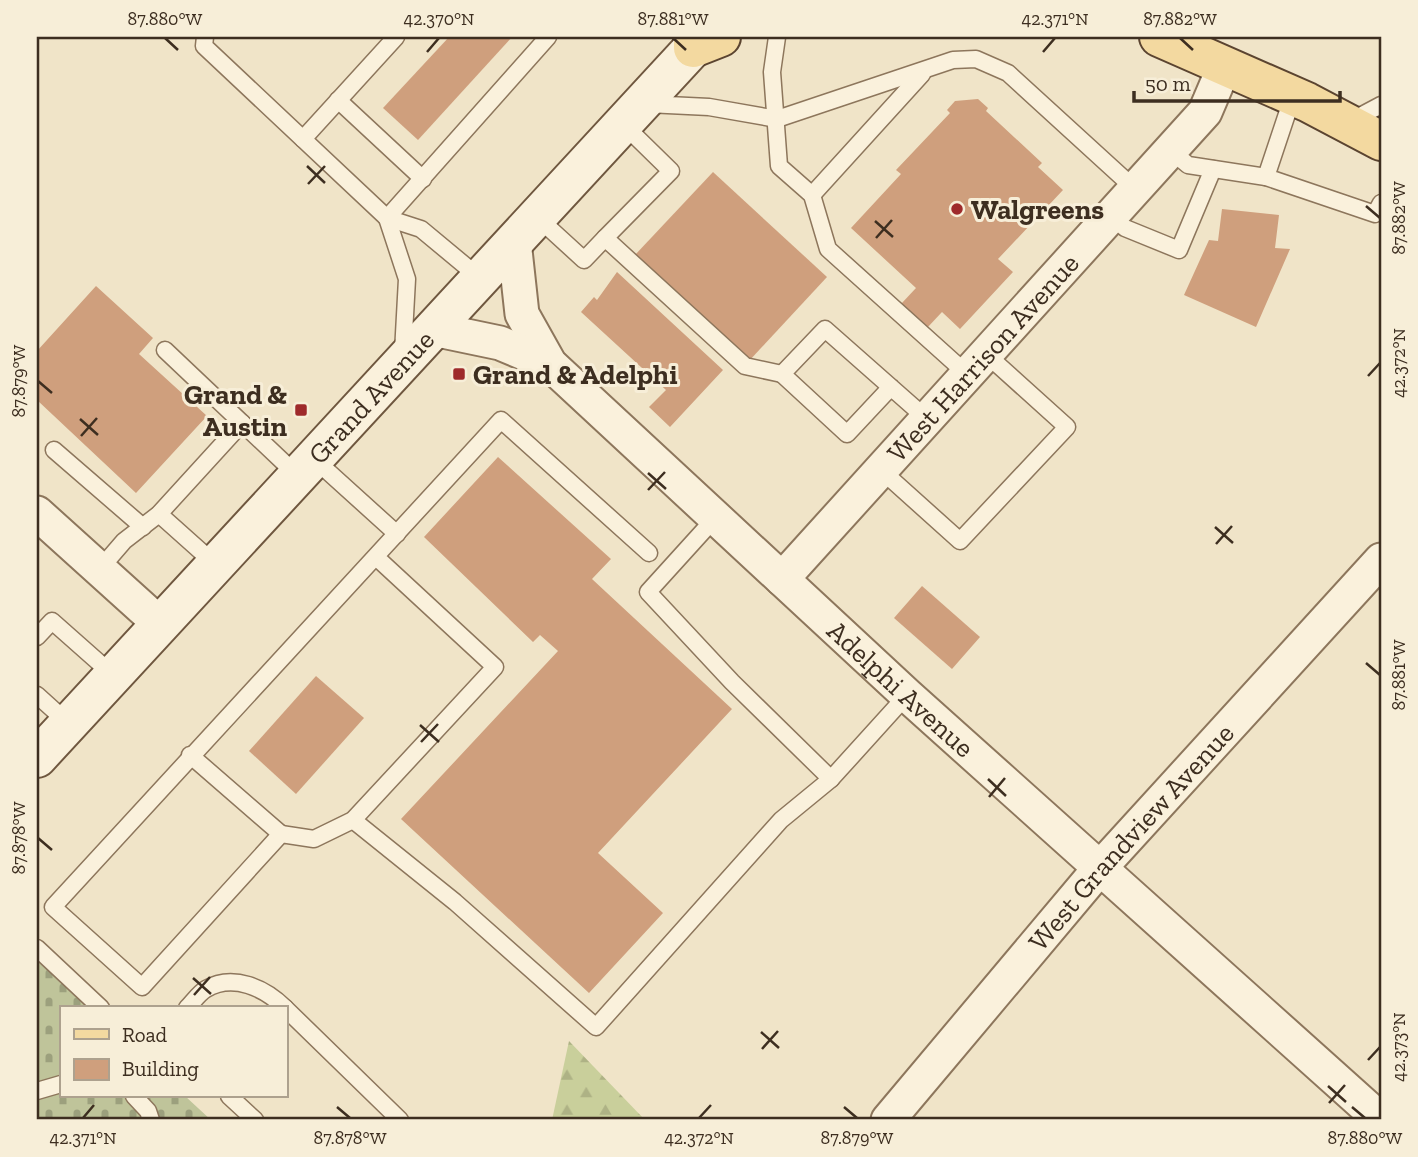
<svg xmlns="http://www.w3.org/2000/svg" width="1418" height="1157" viewBox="0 0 1418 1157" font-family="'Zilla Slab',serif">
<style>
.forest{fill:url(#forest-firs)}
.cemetery{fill:url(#cemetery-stones)}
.building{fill:#cf9f7d}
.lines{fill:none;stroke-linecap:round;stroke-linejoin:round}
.lane-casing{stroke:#8d765c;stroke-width:19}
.street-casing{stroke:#8d765c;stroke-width:37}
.secondary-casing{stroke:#6f573f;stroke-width:42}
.primary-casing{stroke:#5b4430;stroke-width:42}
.lane{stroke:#faf1dc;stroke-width:16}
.street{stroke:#faf1dc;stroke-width:33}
.secondary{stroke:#faf1dc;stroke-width:38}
.primary{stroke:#f3d9a0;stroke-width:38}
.ticks{fill:none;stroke:#3d2e20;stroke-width:2.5}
.poi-dot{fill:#9e2a2b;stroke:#f7eed8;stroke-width:2.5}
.labels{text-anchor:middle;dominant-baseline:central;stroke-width:6;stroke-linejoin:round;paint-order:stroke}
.poi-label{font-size:28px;font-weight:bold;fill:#3d2e20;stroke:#f7eed8;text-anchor:start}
.street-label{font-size:28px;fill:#3d2e20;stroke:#f7eed8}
.neatline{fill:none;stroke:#3d2e20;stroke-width:2.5}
.ticks-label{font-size:18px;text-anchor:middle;fill:#3d2e20}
</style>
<defs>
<pattern id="forest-firs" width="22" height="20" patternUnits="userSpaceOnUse" patternTransform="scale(1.75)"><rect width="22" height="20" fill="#c9cf9b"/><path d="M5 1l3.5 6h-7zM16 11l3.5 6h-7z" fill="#aeb285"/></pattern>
<pattern id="cemetery-stones" width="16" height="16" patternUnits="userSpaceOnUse" patternTransform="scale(1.75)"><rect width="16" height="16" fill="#bfc49a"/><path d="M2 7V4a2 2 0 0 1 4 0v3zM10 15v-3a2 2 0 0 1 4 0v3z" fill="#9ca07d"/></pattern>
</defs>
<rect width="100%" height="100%" fill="#f0e4c8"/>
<polygon class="forest" points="569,1041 645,1120 552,1120"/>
<polygon class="cemetery" points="37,960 90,1008 61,1008 61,1096 185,1096 211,1120 37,1120"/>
<g class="building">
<polygon points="449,37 512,37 418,140 383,108"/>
<polygon points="978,99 988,108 986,111 1042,163 1038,167 1063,190 998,259 1013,272 960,329 942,312 927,328 901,304 916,288 851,228 901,174 896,170 950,113 947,110 955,101"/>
<polygon points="713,172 827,277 749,361 635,255"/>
<polygon points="1222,209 1279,215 1275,248 1290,249 1256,327 1184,295 1209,240 1218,241"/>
<polygon points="617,272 723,370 670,427 649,407 666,390 581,312 594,297 597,300"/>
<polygon points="96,286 153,338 139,354 207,416 136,493 37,400 37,351"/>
<polygon points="498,457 611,559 592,579 732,709 598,853 663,913 589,993 401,819 558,651 540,635 533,642 424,537"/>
<polygon points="922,586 980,637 952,669 894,618"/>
<polygon points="316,676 364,718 296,794 249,751"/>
</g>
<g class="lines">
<g class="lane-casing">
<g id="lane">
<polyline points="205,37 204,46 387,218 421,229 480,278"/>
<polyline points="777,37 772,72 779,166 812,195 828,249 967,374"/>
<polyline points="1293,96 1266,177 1375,214 1381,203"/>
<polyline points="338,100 423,179"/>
<polyline points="647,104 709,107 777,119 953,60 976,59 1008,73 1135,189"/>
<polyline points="1349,122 1381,105"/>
<polyline points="303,139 396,37"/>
<polyline points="1170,150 1188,165 1266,177"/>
<polyline points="812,195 922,74"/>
<polyline points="1111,216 1125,228 1179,250 1213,169"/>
<polyline points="537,217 584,260 605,238 745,366 782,374"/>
<polyline points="387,218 548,37"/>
<polyline points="387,218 407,279 403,352"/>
<polyline points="605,238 671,171 623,124"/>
<polyline points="165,350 297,475"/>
<polyline points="891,387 847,434 782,374 825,329 927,419"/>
<polyline points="54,450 143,527"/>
<polyline points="313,458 397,534"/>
<polyline points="881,470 960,541 1067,427 986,354"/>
<polyline points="159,514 215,564"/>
<polyline points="716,517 648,592 732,682 831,779 907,695"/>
<polyline points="376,557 495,667 353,820 314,839 281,834 142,987 53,907 501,420 649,553"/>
<polyline points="99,570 124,541 159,514 242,423"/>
<polyline points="37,637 52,621 113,675"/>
<polyline points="37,695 68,723"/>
<polyline points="190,755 281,834"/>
<polyline points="353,820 455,902 596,1027 781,820 831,779"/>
<polyline points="37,948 101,1008"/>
<path d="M187 1008C193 1002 199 993 206 989 233 973 265 988 285 1008"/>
<polyline points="285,1008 400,1120"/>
<polyline points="37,1091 61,1084"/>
<polyline points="134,1096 148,1111 151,1120"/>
<polyline points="229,1096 255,1120"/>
</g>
</g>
<g class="street-casing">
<g id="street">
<path id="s1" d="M514 241 522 314 550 364 907 695 1381 1120"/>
<polyline points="433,329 500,343 550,364"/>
<polyline points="37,513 160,624"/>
<path id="s2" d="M782 579 1205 112 1225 65"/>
<path id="s3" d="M888 1120 1099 869 1381 560"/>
</g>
</g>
<g class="secondary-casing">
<g id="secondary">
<path id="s4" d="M37 758 703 37"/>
</g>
</g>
<g class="primary-casing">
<g id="primary">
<polyline points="693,37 693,48 721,37"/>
<polyline points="1159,37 1307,102 1381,141"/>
</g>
</g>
<use href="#lane" class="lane"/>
<use href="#street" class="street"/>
<use href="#secondary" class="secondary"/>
<use href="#primary" class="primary"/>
</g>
<path class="ticks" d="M165 38 178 50M673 38 686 50M1180 38 1193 50M427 52 439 38M1043 52 1055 38M307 166 325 183M308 184 325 166M1366 206 1380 218M875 221 893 237M876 238 892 220M1368 376 1380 363M38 381 52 393M80 419 98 435M81 436 97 418M648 473 666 489M648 490 665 472M1215 527 1233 543M1216 544 1232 526M1366 663 1380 675M420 725 439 742M421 742 438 724M988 779 1006 796M989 797 1005 778M38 838 52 850M193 978 211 994M194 995 210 977M761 1032 779 1048M762 1049 778 1031M1368 1060 1380 1047M1328 1086 1346 1102M1329 1103 1345 1085M337 1107 350 1118M844 1107 857 1118M1352 1107 1365 1118M83 1118 94 1105M699 1118 711 1105"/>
<g class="poi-dot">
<circle cx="957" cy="209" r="7"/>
<rect x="452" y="367" width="14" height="14" rx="3.5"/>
<rect x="294" y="403" width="14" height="14" rx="3.5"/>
</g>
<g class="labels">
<g class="poi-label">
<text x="971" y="209">Walgreens</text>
<text x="473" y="374">Grand &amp; Adelphi</text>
<text x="287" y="394" text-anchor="end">Grand &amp;<tspan x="287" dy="32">Austin</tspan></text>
</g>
<g class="street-label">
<text stroke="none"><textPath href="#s2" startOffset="299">West Harrison Avenue</textPath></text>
<text stroke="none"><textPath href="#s4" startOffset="492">Grand Avenue</textPath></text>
<text stroke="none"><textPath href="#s1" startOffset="609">Adelphi Avenue</textPath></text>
<text stroke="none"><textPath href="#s3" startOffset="373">West Grandview Avenue</textPath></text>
</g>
</g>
<rect width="1418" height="1157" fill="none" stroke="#f7eed8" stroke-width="77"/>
<rect x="60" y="1006" width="228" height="91" fill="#f7eed8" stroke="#ada18e" stroke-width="2"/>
<rect x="74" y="1029" width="35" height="10" fill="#f3d9a0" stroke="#ada18e" stroke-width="2"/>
<text x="122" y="1042" font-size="21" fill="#3d2e20">Road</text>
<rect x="74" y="1059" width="35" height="21" fill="#cf9f7d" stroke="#ada18e" stroke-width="2"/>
<text x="122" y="1076" font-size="21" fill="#3d2e20">Building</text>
<path d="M1134 91v10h206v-10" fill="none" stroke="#3d2e20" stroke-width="3.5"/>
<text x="1145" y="91" font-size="21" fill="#3d2e20" stroke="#f7eed8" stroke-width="5" paint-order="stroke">50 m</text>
<rect x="38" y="38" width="1342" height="1080" class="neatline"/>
<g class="ticks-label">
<text x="165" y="25">87.880°W</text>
<text x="439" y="25">42.370°N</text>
<text x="673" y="25">87.881°W</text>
<text x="1055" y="25">42.371°N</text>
<text x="1180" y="25">87.882°W</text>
<text transform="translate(1399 218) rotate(-90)" y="6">87.882°W</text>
<text transform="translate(1399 363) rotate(-90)" y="6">42.372°N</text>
<text transform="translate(19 381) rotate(-90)" y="6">87.879°W</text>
<text transform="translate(1399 675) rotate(-90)" y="6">87.881°W</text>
<text transform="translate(19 838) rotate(-90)" y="6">87.878°W</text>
<text transform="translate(1399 1047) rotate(-90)" y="6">42.373°N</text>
<text x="83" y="1144">42.371°N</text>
<text x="350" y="1144">87.878°W</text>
<text x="699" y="1144">42.372°N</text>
<text x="857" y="1144">87.879°W</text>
<text x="1365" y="1144">87.880°W</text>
</g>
</svg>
